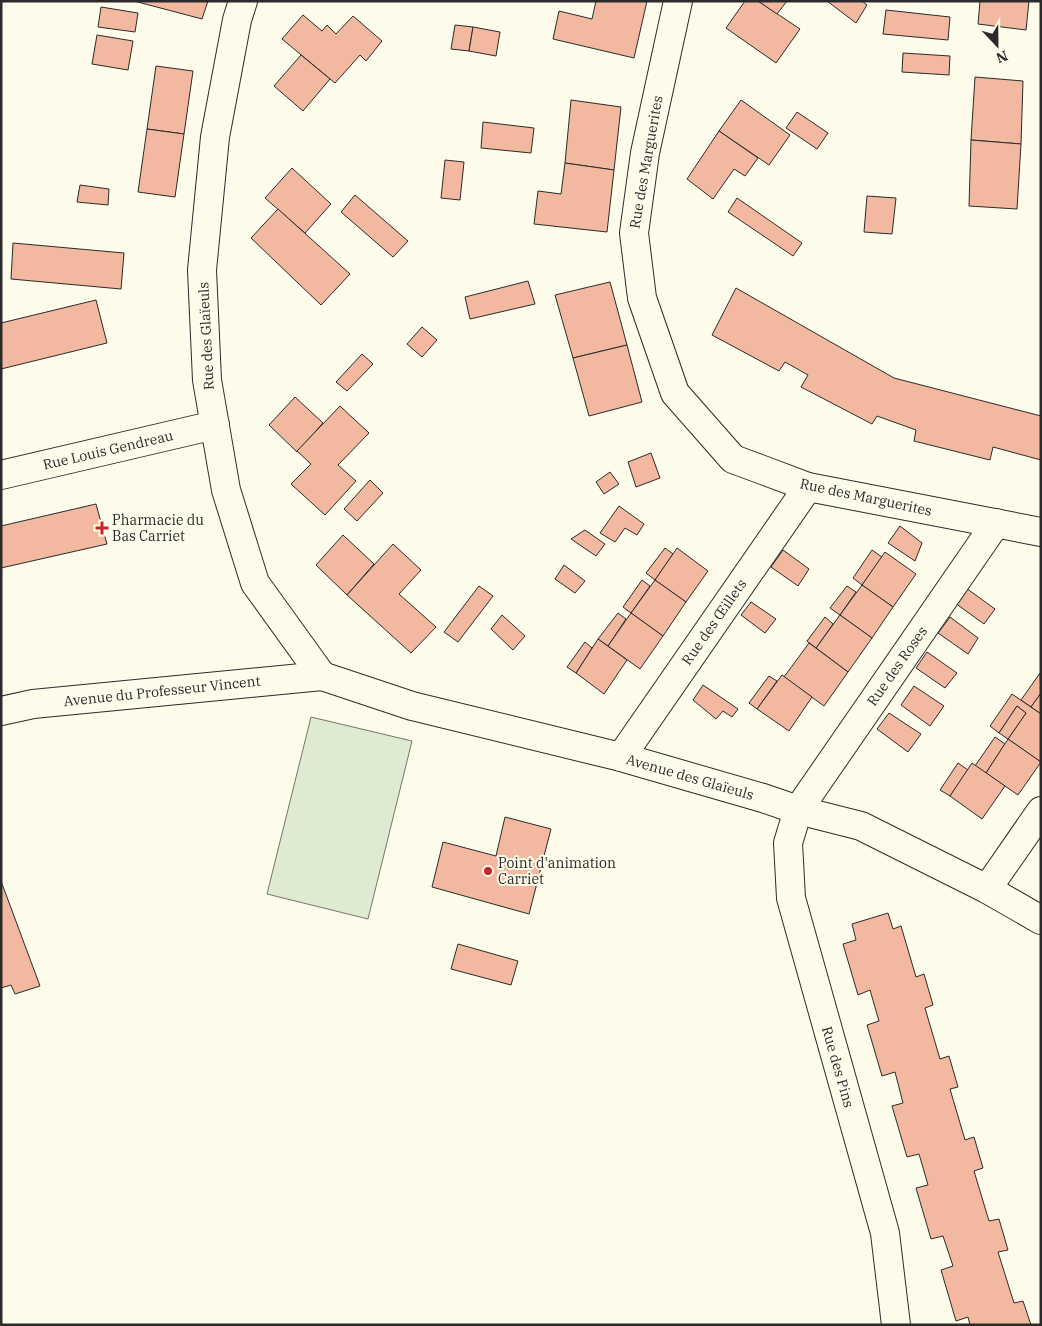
<svg xmlns="http://www.w3.org/2000/svg" width="1042" height="1326" viewBox="0 0 1042 1326" font-family="'IBM Plex Serif',serif">
<style>
.pitch{fill:#deebd1;stroke:#74746e}
.building{fill:#f2b8a0;stroke:#2b2b2b}
.lines{fill:none;stroke-linecap:round;stroke-linejoin:round}
.minor-casing{stroke:#2b2b2b;stroke-width:30}
.minor{stroke:#fdfbea;stroke-width:28}
.poi-dot{fill:#c62828;stroke:#fdfbea;stroke-width:2}
.labels{text-anchor:middle;dominant-baseline:central;stroke-width:4;stroke-linejoin:round;paint-order:stroke}
.street-label{font-size:14px;fill:#2b2b2b;stroke:#fdfbea}
.poi-label{font-size:14px;fill:#2b2b2b;stroke:#fdfbea;text-anchor:start}
</style>
<rect width="100%" height="100%" fill="#fdfbea"/>
<polygon class="pitch" points="311,717 412,741 368,919 267,894"/>
<g class="building">
<polygon points="134,1 208,1 202,19"/>
<polygon points="596,1 647,1 634,58 553,39 559,11 592,19"/>
<polygon points="745,1 758,1 800,29 776,63 726,28"/>
<polygon points="758,1 787,1 777,14"/>
<polygon points="827,1 862,1 867,5 856,23"/>
<polygon points="980,1 1029,1 1026,30 978,24"/>
<polygon points="101,7 138,13 135,32 98,27"/>
<polygon points="886,10 950,17 948,40 883,34"/>
<polygon points="303,15 322,31 327,25 336,34 353,16 382,41 366,61 360,55 335,83 282,39"/>
<polygon points="455,25 473,27 469,51 451,49"/>
<polygon points="473,27 500,32 496,56 469,51"/>
<polygon points="97,35 133,41 128,70 92,64"/>
<polygon points="903,53 950,56 949,75 902,72"/>
<polygon points="301,55 330,79 303,111 274,86"/>
<polygon points="156,66 193,71 184,134 147,129"/>
<polygon points="975,77 1023,81 1021,144 971,140"/>
<polygon points="571,100 621,107 614,170 565,163"/>
<polygon points="741,100 790,135 769,165 719,131"/>
<polygon points="797,112 828,133 817,149 786,128"/>
<polygon points="483,122 534,128 531,153 481,148"/>
<polygon points="147,129 184,134 175,197 138,192"/>
<polygon points="719,131 758,158 745,176 734,169 713,199 687,179"/>
<polygon points="971,140 1021,144 1017,209 969,206"/>
<polygon points="445,160 464,162 460,200 441,198"/>
<polygon points="565,163 614,170 607,232 534,224 538,191 561,194"/>
<polygon points="292,168 331,204 305,233 265,198"/>
<polygon points="80,185 109,189 108,205 77,202"/>
<polygon points="355,195 408,241 393,257 341,212"/>
<polygon points="867,196 896,198 892,234 864,232"/>
<polygon points="737,198 802,243 793,256 728,212"/>
<polygon points="278,209 350,274 321,305 251,238"/>
<polygon points="13,243 124,253 121,289 11,279"/>
<polygon points="528,281 535,304 470,319 465,297"/>
<polygon points="610,282 627,345 573,358 555,295"/>
<polygon points="736,288 894,378 1041,416 1041,460 993,447 990,460 914,441 916,430 877,416 872,424 801,387 808,375 785,362 779,371 712,335"/>
<polygon points="96,300 107,343 1,369 1,323"/>
<polygon points="422,327 437,340 422,357 407,344"/>
<polygon points="627,345 642,402 589,416 573,358"/>
<polygon points="362,354 373,364 347,391 336,382"/>
<polygon points="295,397 323,423 297,452 269,425"/>
<polygon points="340,406 369,433 338,465 356,481 325,515 291,484 311,464 297,451"/>
<polygon points="651,453 660,478 636,487 628,462"/>
<polygon points="610,472 619,484 604,494 596,482"/>
<polygon points="370,480 383,493 357,521 344,509"/>
<polygon points="96,504 107,544 1,568 1,526"/>
<polygon points="619,506 644,524 637,535 625,528 615,542 600,533"/>
<polygon points="900,526 922,543 915,561 888,543"/>
<polygon points="585,530 605,544 596,556 571,539"/>
<polygon points="343,535 374,564 347,595 316,565"/>
<polygon points="393,544 421,570 399,594 436,627 411,653 347,595"/>
<polygon points="665,548 673,554 655,580 646,573"/>
<polygon points="677,548 708,571 686,602 655,580"/>
<polygon points="783,550 809,569 798,586 771,567"/>
<polygon points="872,550 882,557 862,585 853,578"/>
<polygon points="885,552 916,574 893,607 862,585"/>
<polygon points="564,565 585,581 575,593 555,579"/>
<polygon points="642,580 650,586 631,613 623,607"/>
<polygon points="655,580 686,602 663,636 631,613"/>
<polygon points="862,585 893,607 872,638 840,615"/>
<polygon points="479,586 493,596 458,642 444,632"/>
<polygon points="847,586 856,592 840,615 830,608"/>
<polygon points="966,588 995,609 984,624 955,603"/>
<polygon points="751,602 776,619 765,633 741,615"/>
<polygon points="618,613 626,619 608,646 598,639"/>
<polygon points="631,613 663,636 640,669 608,646"/>
<polygon points="502,615 525,636 513,650 491,629"/>
<polygon points="840,615 872,638 848,672 816,648"/>
<polygon points="825,617 833,624 816,648 807,641"/>
<polygon points="950,617 978,638 968,654 938,633"/>
<polygon points="598,639 627,660 604,694 576,673"/>
<polygon points="585,642 592,648 576,673 567,667"/>
<polygon points="809,643 848,672 824,706 784,677"/>
<polygon points="927,652 957,673 945,688 916,668"/>
<polygon points="1040,673 1041,693 1031,707 1021,700"/>
<polygon points="782,675 812,697 789,731 757,709"/>
<polygon points="769,676 777,681 757,709 749,703"/>
<polygon points="703,685 738,709 732,717 723,711 716,719 693,700"/>
<polygon points="914,686 944,706 930,726 901,705"/>
<polygon points="1041,693 1041,714 1031,707"/>
<polygon points="1012,694 1041,714 1041,762 1008,739 1026,713 1017,706 999,733 990,726"/>
<polygon points="1017,706 1026,713 1008,739 999,733"/>
<polygon points="889,713 921,734 908,752 877,729"/>
<polygon points="995,737 1005,744 986,773 975,766"/>
<polygon points="1008,739 1041,762 1018,795 986,773"/>
<polygon points="958,763 968,770 950,796 940,790"/>
<polygon points="972,763 1005,786 982,819 950,796"/>
<polygon points="505,817 551,829 529,914 432,887 443,842 496,856"/>
<polygon points="1,881 40,986 15,994 11,985 1,988"/>
<polygon points="888,913 893,929 901,926 916,977 924,974 933,1005 925,1008 940,1059 949,1056 958,1087 950,1089 965,1140 974,1137 983,1168 974,1171 989,1221 999,1219 1008,1250 998,1252 1014,1303 1023,1301 1031,1325 970,1325 968,1317 956,1321 941,1270 953,1266 943,1236 931,1239 916,1188 928,1185 919,1154 907,1157 892,1106 903,1103 895,1072 882,1076 867,1025 879,1021 870,990 858,995 843,944 856,940 852,924"/>
<polygon points="458,944 518,961 511,985 451,969"/>
</g>
<g class="lines">
<g class="minor-casing">
<g id="minor">
<polyline points="243,1 237,20 215,137 202,270 207,380 226,490 255,583 322,676"/>
<polyline points="678,1 645,153 634,233 642,298 675,393 733,459 760,469 808,487 1041,532"/>
<polyline points="1,475 215,425"/>
<polyline points="1,711 33,704 322,676 412,706 621,757 763,798 798,810 861,826 987,889 1041,920"/>
<polyline points="621,757 808,487"/>
<polyline points="987,889 1041,811"/>
<polyline points="896,1325 885,1233 791,898 788,843 798,810 996,523"/>
</g>
</g>
<use href="#minor" class="minor"/>
</g>
<g class="poi-dot">
<path d="M99.5 520.5h5v5h5v5h-5v5h-5v-5h-5v-5h5z"/>
<circle cx="488" cy="871" r="5"/>
</g>
<g class="labels">
<g class="street-label">
<text transform="translate(646 162) rotate(-80)">Rue des Marguerites</text>
<text transform="translate(206 336) rotate(-93)">Rue des Glaïeuls</text>
<text transform="translate(108 450) rotate(-13)">Rue Louis Gendreau</text>
<text transform="translate(866 497) rotate(12)">Rue des Marguerites</text>
<text transform="translate(714 622) rotate(-55)">Rue des Œillets</text>
<text transform="translate(897 666) rotate(-55)">Rue des Roses</text>
<text transform="translate(162 691) rotate(-6)">Avenue du Professeur Vincent</text>
<text transform="translate(690 777) rotate(16)">Avenue des Glaïeuls</text>
<text transform="translate(838 1067) rotate(74)">Rue des Pins</text>
</g>
<g class="poi-label">
<text x="112" y="520">Pharmacie du<tspan x="112" dy="16">Bas Carriet</tspan></text>
<text x="498" y="863">Point d'animation<tspan x="498" dy="16">Carriet</tspan></text>
</g>
</g>
<rect width="1042" height="1326" fill="none" stroke="#2b2b2b" stroke-width="5"/>
<g transform="translate(997 45) rotate(158)" stroke="#fdfbea" stroke-width="4" paint-order="stroke">
<path d="M0-4L9 19L0 12L-9 19Z" fill="#2b2b2b"/>
<text y="-8" font-size="14" font-weight="bold" text-anchor="middle" fill="#2b2b2b">N</text>
</g>
</svg>
